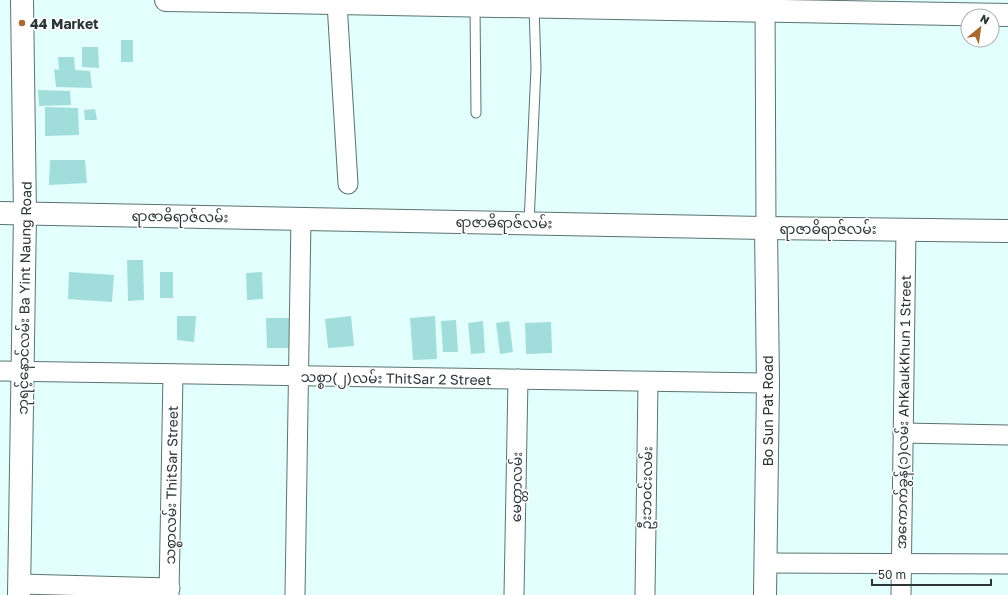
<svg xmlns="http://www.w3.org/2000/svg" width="1008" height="595" viewBox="0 0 1008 595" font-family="'Golos Text','Noto Sans Myanmar',sans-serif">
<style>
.building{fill:#a1dddb}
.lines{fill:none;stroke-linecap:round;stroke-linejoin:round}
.service-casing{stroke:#5a7372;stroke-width:11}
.minor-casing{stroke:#5a7372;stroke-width:21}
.tertiary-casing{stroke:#5a7372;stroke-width:24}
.secondary-casing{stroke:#5a7372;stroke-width:24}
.service{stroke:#fff;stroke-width:9}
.minor{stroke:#fff;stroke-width:19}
.tertiary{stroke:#fff;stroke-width:22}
.secondary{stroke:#fff;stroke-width:22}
.poi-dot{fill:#a86930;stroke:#fff;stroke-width:1.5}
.labels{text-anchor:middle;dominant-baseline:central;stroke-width:3;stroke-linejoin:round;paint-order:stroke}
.poi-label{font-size:14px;font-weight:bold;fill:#2c3636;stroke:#fff;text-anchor:start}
.street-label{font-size:14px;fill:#2c3636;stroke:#fff}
</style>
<rect width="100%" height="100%" fill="#e3fffd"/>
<g class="building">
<rect x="121" y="40" width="12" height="22"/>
<polygon points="82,47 98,47 99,68 82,67"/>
<polygon points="58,57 74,57 75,70 90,71 92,88 56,87 54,69 59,70"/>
<polygon points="38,90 70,91 71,105 39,106"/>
<polygon points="45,107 78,108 79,135 45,136"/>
<polygon points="95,109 97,120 85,120 84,110"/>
<polygon points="50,160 85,160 87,183 49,185"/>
<polygon points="127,260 143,260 144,300 128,301"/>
<polygon points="69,272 114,275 112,302 68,299"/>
<rect x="160" y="272" width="13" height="26"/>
<polygon points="262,272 263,299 247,300 246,273"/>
<polygon points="177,316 196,316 194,342 177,340"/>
<polygon points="351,316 354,346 328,348 325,319"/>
<polygon points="435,316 437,359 413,360 410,318"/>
<polygon points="266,318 290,318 291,348 267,348"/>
<polygon points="456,320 458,352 443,352 441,321"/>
<polygon points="483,321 485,353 471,354 468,323"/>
<polygon points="509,321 513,352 500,354 496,323"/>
<polygon points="551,322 552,353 526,354 525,323"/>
</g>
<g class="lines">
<g class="service-casing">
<g id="service">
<polyline points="475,6 476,113"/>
<polyline points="529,223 536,68 534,7"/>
</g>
</g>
<g class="minor-casing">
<g id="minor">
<polyline points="765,0 766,228"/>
<polyline points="337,3 348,184"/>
<polyline points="0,371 768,383"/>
<polyline points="903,433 1008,435"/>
<polyline points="765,563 1008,564"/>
<polyline points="20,584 170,588"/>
<polyline points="169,595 173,374"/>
<polyline points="295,595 301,218"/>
<polyline points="514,595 518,379"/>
<polyline points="645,595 648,382"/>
<polyline points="901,595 906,229"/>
</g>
</g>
<g class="tertiary-casing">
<g id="tertiary">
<polyline points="166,0 1008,15"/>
<polyline points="0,213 766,228 1008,231"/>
<polyline points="765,595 768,383 766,228"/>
</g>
</g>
<g class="secondary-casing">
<polyline id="secondary" points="19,595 25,214 22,0"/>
</g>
<use href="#service" class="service"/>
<use href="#minor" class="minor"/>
<use href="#tertiary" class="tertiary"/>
<use href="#secondary" class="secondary"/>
</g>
<circle class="poi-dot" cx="22" cy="23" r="4"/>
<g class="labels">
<g class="poi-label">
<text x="30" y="23">44 Market</text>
</g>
<g class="street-label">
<text transform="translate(180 216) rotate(1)">ရာဇာဓိရာဇ်လမ်း</text>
<text transform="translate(504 222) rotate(1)">ရာဇာဓိရာဇ်လမ်း</text>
<text x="828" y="228">ရာဇာဓိရာဇ်လမ်း</text>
<text transform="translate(24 298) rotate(-89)">ဘုရင့်နောင်လမ်း Ba Yint Naung Road</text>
<text transform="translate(396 378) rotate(1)">သစ္စာ(၂)လမ်း ThitSar 2 Street</text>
<text transform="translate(767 411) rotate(-90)">Bo Sun Pat Road</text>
<text transform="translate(903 412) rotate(-89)">အကောက်ခွန်(၁)လမ်း AhKaukKhun 1 Street</text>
<text transform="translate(171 485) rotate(-89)">သစ္စာလမ်း ThitSar Street</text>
<text transform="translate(516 487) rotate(-89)">မေတ္တာလမ်း</text>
<text transform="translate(646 488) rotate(-89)">ဦးဘဝင်းလမ်း</text>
</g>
</g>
<g transform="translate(980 28) rotate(29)"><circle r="19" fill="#ffffff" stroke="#abafaf"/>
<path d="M0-3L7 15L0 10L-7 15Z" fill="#a86930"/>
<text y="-6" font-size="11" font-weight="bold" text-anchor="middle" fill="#2c3636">N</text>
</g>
<path d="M872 579v6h119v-6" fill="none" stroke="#2c3636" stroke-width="2"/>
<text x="878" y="579" font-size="12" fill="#2c3636" stroke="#ffffff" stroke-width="3" paint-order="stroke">50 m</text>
</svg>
